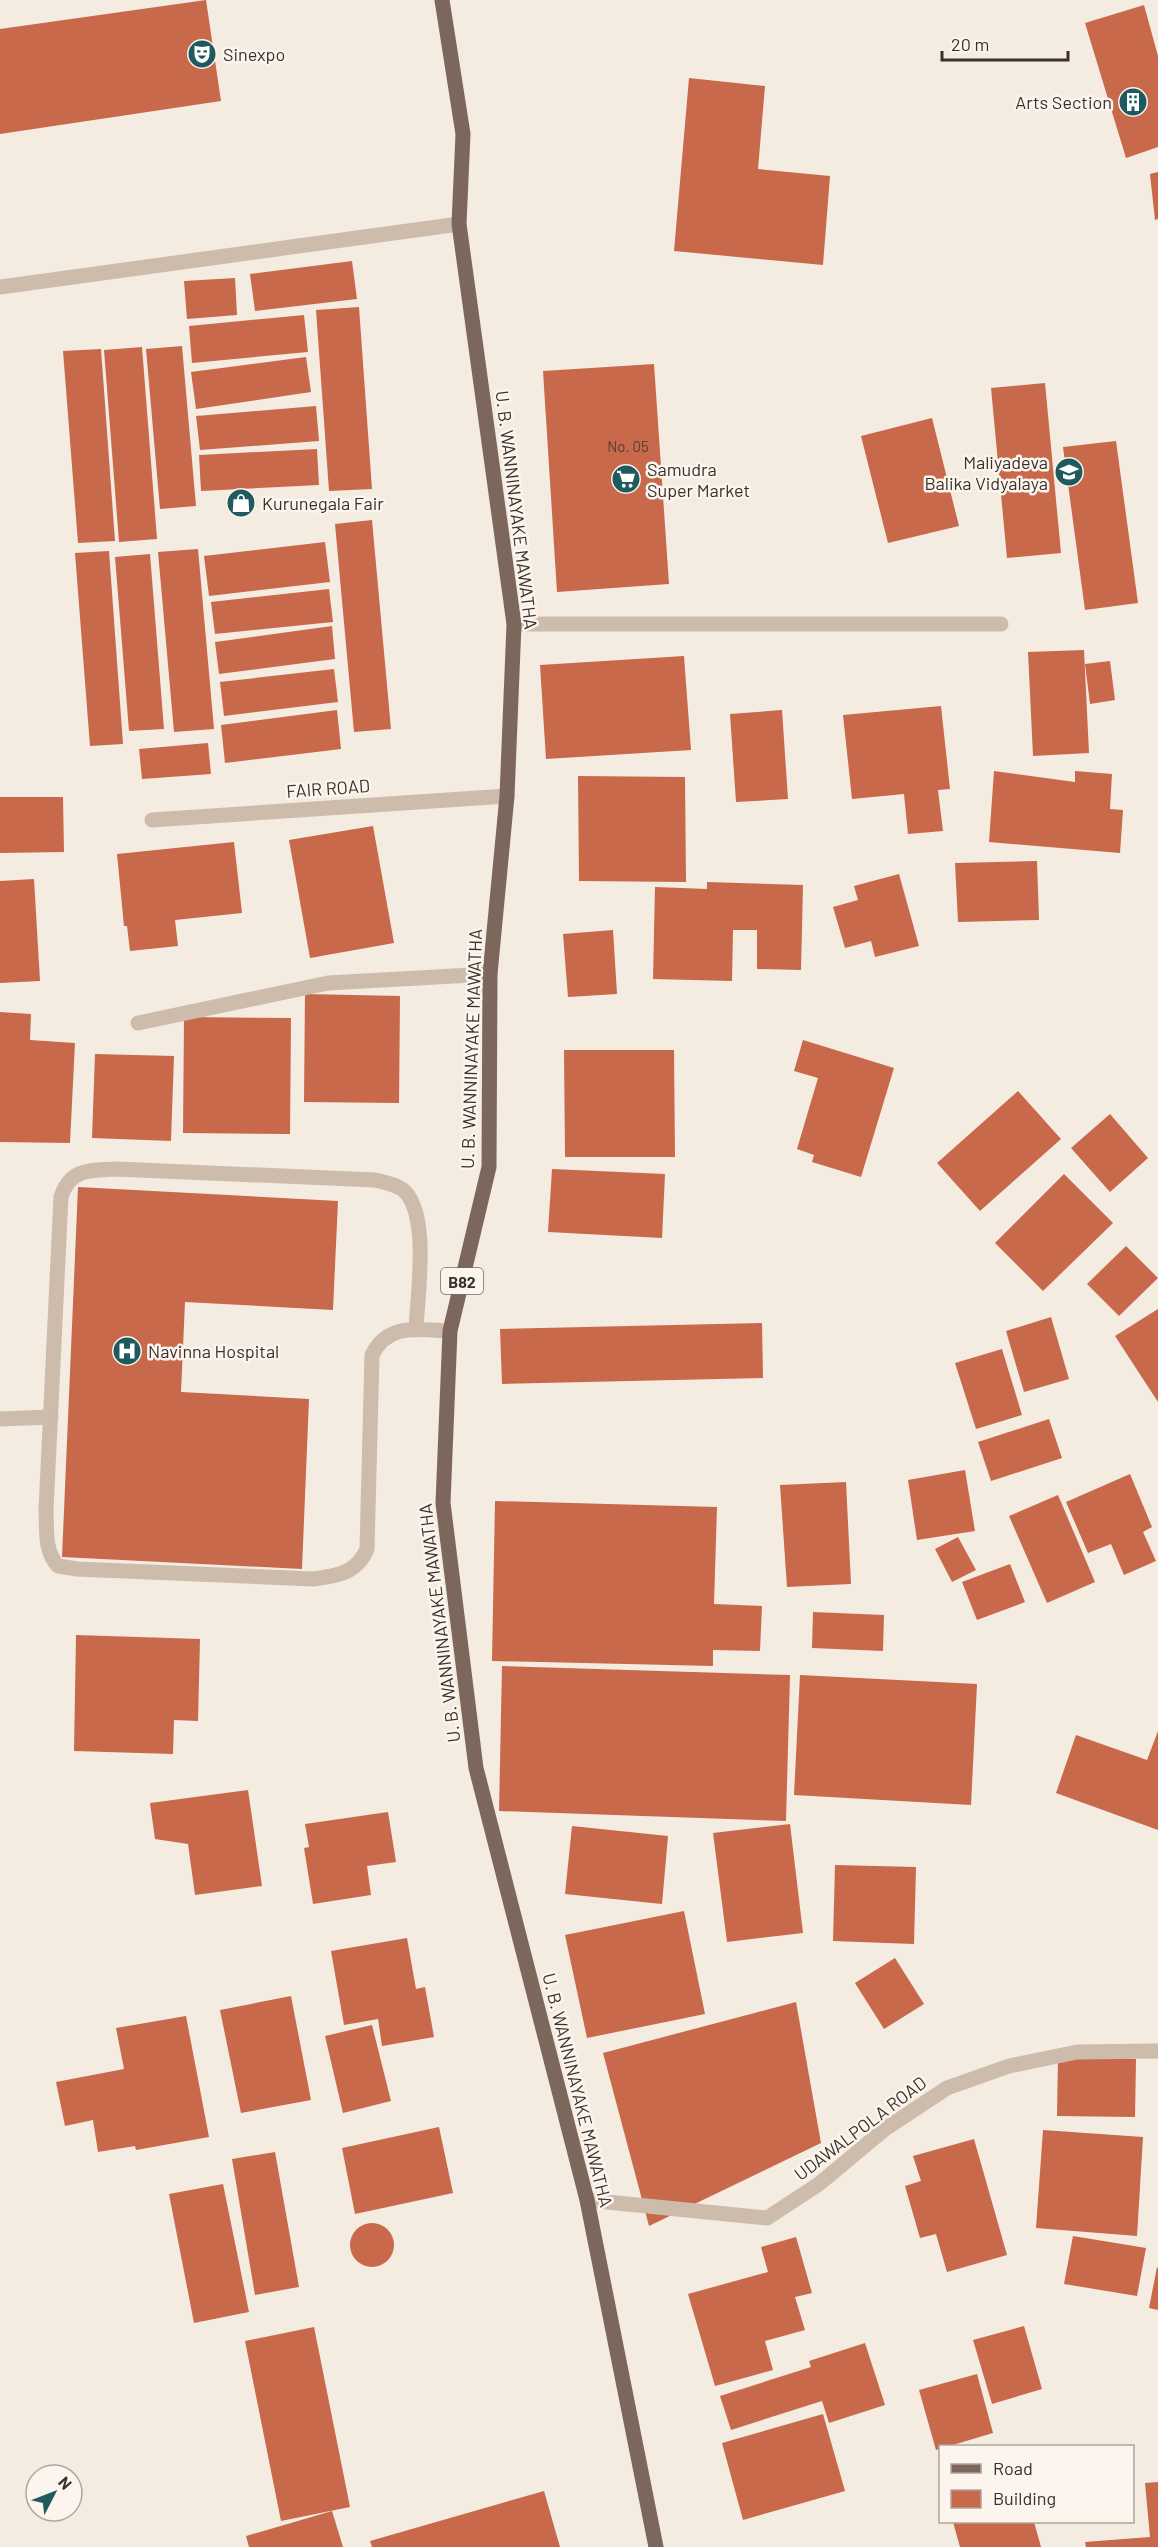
<svg xmlns="http://www.w3.org/2000/svg" width="1158" height="2547" viewBox="0 0 1158 2547" font-family="Barlow,sans-serif">
<style>
.building{fill:#c8694b}
.lines{fill:none;stroke-linecap:round;stroke-linejoin:round}
.lane{stroke:#cdbbac;stroke-width:15}
.street{stroke:#cdbbac;stroke-width:15}
.primary{stroke:#7d675c;stroke-width:15}
.labels{text-anchor:middle;dominant-baseline:central;stroke-width:5;stroke-linejoin:round;paint-order:stroke}
.number-label{font-size:15px;fill:#5e3e33}
.shield{fill:#fbf5ee;stroke:#756b66;stroke-width:1.5}
.shield-label{font-size:16px;font-weight:bold;fill:#3b302b}
.poi-label{font-size:18px;fill:#3b302b;stroke:#fbf5ee;text-anchor:start}
.street-label{font-size:18px;fill:#3b302b;stroke:#fbf5ee}
</style>
<rect width="100%" height="100%" fill="#f4ebe1"/>
<g class="building">
<polygon points="206,0 221,101 0,134 0,29"/>
<polygon points="1144,5 1158,56 1158,147 1126,158 1085,23"/>
<polygon points="689,78 765,86 758,169 830,176 823,265 674,251"/>
<polygon points="1158,172 1158,219 1155,220 1150,174"/>
<polygon points="352,261 357,299 255,311 250,274"/>
<polygon points="235,278 237,315 187,319 184,281"/>
<polygon points="359,307 372,489 329,491 316,310"/>
<polygon points="304,315 308,352 192,363 189,326"/>
<polygon points="182,346 196,506 160,509 146,349"/>
<polygon points="142,347 157,539 119,542 104,350"/>
<polygon points="101,349 115,541 78,543 63,351"/>
<polygon points="306,357 311,392 196,409 191,372"/>
<polygon points="654,364 669,584 557,592 543,371"/>
<polygon points="1045,383 1061,553 1007,558 991,388"/>
<polygon points="316,406 319,441 200,450 196,416"/>
<polygon points="932,418 959,526 888,543 861,436"/>
<polygon points="1116,441 1138,603 1085,610 1063,447"/>
<polygon points="317,449 319,485 201,491 199,455"/>
<polygon points="372,520 391,729 354,732 335,524"/>
<polygon points="325,542 330,582 209,596 204,556"/>
<polygon points="198,549 214,729 174,732 158,552"/>
<polygon points="109,551 123,744 90,746 75,553"/>
<polygon points="150,554 164,729 129,731 115,557"/>
<polygon points="329,589 333,622 215,634 211,602"/>
<polygon points="332,626 335,659 219,674 215,642"/>
<polygon points="1084,650 1089,753 1033,756 1028,652"/>
<polygon points="684,656 691,750 546,759 540,665"/>
<polygon points="1110,661 1115,700 1090,704 1085,664"/>
<polygon points="334,669 338,702 224,716 220,682"/>
<polygon points="941,706 950,789 938,790 943,831 908,834 904,794 852,799 843,715"/>
<polygon points="337,710 341,749 225,763 221,725"/>
<polygon points="782,710 788,799 736,802 730,714"/>
<polygon points="208,743 211,774 142,779 139,749"/>
<polygon points="994,771 1075,782 1075,771 1112,774 1110,809 1123,810 1120,853 989,842"/>
<polygon points="578,776 685,777 686,882 579,881"/>
<polygon points="0,797 63,797 64,852 0,853"/>
<polygon points="373,826 394,943 310,958 289,840"/>
<polygon points="234,842 242,913 175,920 178,946 130,951 127,926 124,926 117,854"/>
<polygon points="1037,861 1039,920 958,922 955,863"/>
<polygon points="899,874 919,946 875,957 871,941 845,948 833,907 858,900 854,886"/>
<polygon points="34,879 40,981 0,983 0,881"/>
<polygon points="707,882 803,885 801,970 757,969 757,930 733,930 732,981 653,979 655,887 707,889"/>
<polygon points="613,930 617,994 568,997 563,934"/>
<polygon points="305,994 400,996 399,1103 304,1102"/>
<polygon points="0,1012 31,1014 30,1040 75,1043 70,1143 0,1142"/>
<polygon points="184,1017 291,1018 290,1134 183,1133"/>
<polygon points="803,1040 894,1068 861,1177 812,1162 814,1155 797,1149 818,1078 794,1071"/>
<polygon points="564,1050 674,1050 675,1157 565,1157"/>
<polygon points="95,1054 174,1056 171,1141 92,1138"/>
<polygon points="1018,1091 1061,1139 980,1211 937,1163"/>
<polygon points="1110,1114 1148,1158 1110,1192 1071,1148"/>
<polygon points="552,1169 665,1174 662,1238 548,1232"/>
<polygon points="1064,1174 1113,1223 1043,1291 995,1243"/>
<polygon points="78,1187 338,1201 333,1310 185,1302 181,1392 309,1399 302,1569 62,1557"/>
<polygon points="1126,1246 1158,1278 1119,1316 1087,1284"/>
<polygon points="1158,1309 1158,1402 1115,1336"/>
<polygon points="1051,1317 1069,1379 1024,1392 1006,1331"/>
<polygon points="762,1323 763,1378 502,1384 500,1329"/>
<polygon points="1002,1349 1022,1415 976,1429 955,1363"/>
<polygon points="1049,1419 1062,1458 991,1481 978,1442"/>
<polygon points="965,1470 975,1531 917,1540 908,1480"/>
<polygon points="1130,1474 1152,1527 1143,1532 1156,1561 1124,1575 1111,1544 1088,1553 1066,1502"/>
<polygon points="846,1482 851,1584 787,1587 780,1485"/>
<polygon points="1058,1495 1095,1582 1047,1603 1009,1516"/>
<polygon points="495,1501 717,1507 714,1604 762,1606 760,1651 713,1650 713,1666 492,1661"/>
<polygon points="958,1537 976,1570 952,1582 935,1549"/>
<polygon points="1010,1564 1025,1602 977,1620 962,1582"/>
<polygon points="813,1612 884,1615 883,1651 812,1648"/>
<polygon points="76,1635 200,1639 198,1721 174,1720 173,1754 74,1751"/>
<polygon points="502,1666 790,1675 786,1821 499,1811"/>
<polygon points="800,1675 977,1684 971,1805 794,1795"/>
<polygon points="1158,1731 1158,1830 1056,1793 1076,1735 1147,1760"/>
<polygon points="248,1790 262,1886 195,1895 188,1844 155,1839 150,1803"/>
<polygon points="388,1812 396,1862 367,1866 371,1895 313,1904 304,1848 309,1847 305,1824"/>
<polygon points="790,1824 803,1933 727,1942 713,1833"/>
<polygon points="572,1826 668,1836 662,1904 565,1894"/>
<polygon points="835,1865 916,1867 914,1944 833,1941"/>
<polygon points="684,1911 705,2014 587,2038 565,1935"/>
<polygon points="407,1938 416,1989 425,1987 434,2037 382,2046 378,2019 344,2025 331,1951"/>
<polygon points="895,1958 924,2004 884,2029 855,1983"/>
<polygon points="291,1996 311,2100 241,2113 220,2010"/>
<polygon points="796,2002 821,2143 649,2226 603,2053"/>
<polygon points="186,2016 209,2137 136,2150 135,2146 98,2152 93,2120 65,2126 56,2082 124,2069 116,2028"/>
<polygon points="372,2025 391,2101 343,2113 325,2036"/>
<polygon points="1058,2057 1136,2059 1135,2117 1057,2116"/>
<polygon points="439,2127 453,2193 355,2214 342,2148"/>
<polygon points="1043,2130 1143,2137 1137,2236 1036,2228"/>
<polygon points="974,2139 1007,2255 947,2272 936,2234 920,2238 905,2186 921,2181 913,2156"/>
<polygon points="275,2152 299,2287 255,2295 232,2159"/>
<polygon points="223,2184 249,2312 194,2323 169,2194"/>
<circle cx="372" cy="2245" r="22"/>
<polygon points="1073,2236 1146,2248 1137,2296 1064,2284"/>
<polygon points="796,2237 812,2293 795,2297 805,2330 765,2341 773,2370 715,2386 688,2294 768,2272 761,2247"/>
<polygon points="1157,2267 1158,2268 1158,2310 1149,2308"/>
<polygon points="1024,2326 1042,2389 992,2404 973,2340"/>
<polygon points="314,2327 350,2507 281,2521 245,2341"/>
<polygon points="865,2343 885,2405 829,2423 822,2401 731,2430 720,2396 811,2367 809,2361"/>
<polygon points="977,2374 993,2433 936,2450 919,2390"/>
<polygon points="823,2414 845,2491 743,2520 722,2443"/>
<polygon points="1158,2482 1158,2547 1086,2547 1085,2542 1150,2537 1145,2483"/>
<polygon points="544,2491 560,2547 372,2547 370,2541"/>
<polygon points="332,2511 343,2547 249,2547 246,2536"/>
<polygon points="953,2522 1034,2522 1041,2547 960,2547"/>
</g>
<g class="lines">
<g class="lane">
<polyline points="0,287 459,224"/>
<polyline points="138,1023 328,983 490,974"/>
<path d="M416 1330C417 1298 431 1211 402 1189 394 1184 384 1182 375 1180L117 1169C91 1170 70 1168 61 1197L46 1510C47 1529 44 1551 58 1566L77 1569 314 1579C337 1576 357 1573 367 1549L372 1355C388 1322 419 1330 450 1331"/>
<polyline points="0,1419 51,1417"/>
</g>
<g class="street">
<polyline points="514,624 1001,624"/>
<polyline points="152,820 507,796"/>
<polyline points="587,2200 767,2218 819,2184 885,2129 947,2088 1009,2066 1077,2052 1158,2051"/>
</g>
<polyline class="primary" points="442,0 463,134 459,224 514,624 507,796 490,974 489,1167 450,1331 443,1503 476,1768 587,2200 656,2547"/>
</g>
<defs>
<g id="theatre-disc" transform="scale(1.5)"><circle r="9.5" fill="#1f5a5e" stroke="#fbf5ee"/><path d="M-5-5.5Q0-4 5-5.5V0Q5 5 0 6Q-5 5-5 0ZM-3.3-2.5H-1v1.5H-3.3ZM1-2.5H3.3v1.5H1ZM-2.8 1Q0 5.5 2.8 1Z" fill="#fff"/></g>
<g id="building-disc" transform="scale(1.5)"><circle r="9.5" fill="#1f5a5e" stroke="#fbf5ee"/><path d="M-4-6H4V6H1V3H-1V6H-4ZM-2.5-4.3h1.7v1.8h-1.7ZM.8-4.3h1.7v1.8H.8ZM-2.5-1h1.7V.8h-1.7ZM.8-1h1.7V.8H.8Z" fill="#fff"/></g>
<g id="school-disc" transform="scale(1.5)"><circle r="9.5" fill="#1f5a5e" stroke="#fbf5ee"/><path d="M0-5L7-2L0 1L-7-2ZM-4 1L0 2.5L4 1V4Q0 6-4 4Z" fill="#fff"/></g>
<g id="supermarket-disc" transform="scale(1.5)"><circle r="9.5" fill="#1f5a5e" stroke="#fbf5ee"/><path d="M-6-5.5h2.5l.6 2H6L4.5 2H-2.5L-4.4-4H-6ZM-1.5 3.2a1.3 1.3 0 1 0 .1 0ZM3 3.2a1.3 1.3 0 1 0 .1 0Z" fill="#fff"/></g>
<g id="shop-disc" transform="scale(1.5)"><circle r="9.5" fill="#1f5a5e" stroke="#fbf5ee"/><path d="M-5-2.5h2.3a2.7 3.5 0 0 1 5.4 0H5L5.5 6h-11ZM-1.5-2.5h3a1.5 2.3 0 0 0-3 0Z" fill="#fff"/></g>
<g id="hospital-disc" transform="scale(1.5)"><circle r="9.5" fill="#1f5a5e" stroke="#fbf5ee"/><path d="M-5-5h3v3.5h4V-5h3V5h-3V1.5h-4V5h-3Z" fill="#fff"/></g>
</defs>
<g fill-rule="evenodd">
<use href="#theatre-disc" x="202" y="54"/>
<use href="#building-disc" x="1133" y="102"/>
<use href="#school-disc" x="1069" y="472"/>
<use href="#supermarket-disc" x="626" y="479"/>
<use href="#shop-disc" x="241" y="503"/>
<use href="#hospital-disc" x="127" y="1351"/>
</g>
<g class="labels">
<g class="number-label">
<text x="628" y="446">No. 05</text>
</g>
<rect class="shield" x="441" y="1268" width="42" height="26" rx="4.5"/>
<g class="shield-label">
<text x="462" y="1281">B82</text>
</g>
<g class="poi-label">
<text x="223" y="54">Sinexpo</text>
<text x="1112" y="102" text-anchor="end">Arts Section</text>
<text x="1048" y="462" text-anchor="end">Maliyadeva<tspan x="1048" dy="21">Balika Vidyalaya</tspan></text>
<text x="647" y="469">Samudra<tspan x="647" dy="21">Super Market</tspan></text>
<text x="262" y="503">Kurunegala Fair</text>
<text x="148" y="1351">Navinna Hospital</text>
</g>
<g class="street-label">
<text transform="translate(517 510) rotate(83)">U. B. WANNINAYAKE MAWATHA</text>
<text transform="translate(328 788) rotate(-4)">FAIR ROAD</text>
<text transform="translate(471 1049) rotate(-88)">U. B. WANNINAYAKE MAWATHA</text>
<text transform="translate(439 1623) rotate(-97)">U. B. WANNINAYAKE MAWATHA</text>
<text transform="translate(578 2090) rotate(76)">U. B. WANNINAYAKE MAWATHA</text>
<text transform="translate(860 2128) rotate(-37)">UDAWALPOLA ROAD</text>
</g>
</g>
<rect x="939" y="2445" width="195" height="78" fill="#fbf5ee" stroke="#aea6a0" stroke-width="1.5"/>
<rect x="951" y="2464" width="30" height="9" fill="#7d675c" stroke="#aea6a0" stroke-width="1.5"/>
<text x="993" y="2475" font-size="18" fill="#3b302b">Road</text>
<rect x="951" y="2490" width="30" height="18" fill="#c8694b" stroke="#aea6a0" stroke-width="1.5"/>
<text x="993" y="2505" font-size="18" fill="#3b302b">Building</text>
<g transform="translate(54 2493) rotate(48)"><circle r="28" fill="#fbf5ee" stroke="#aea6a0" stroke-width="1.5"/>
<path d="M0-4.5L10 22L0 15L-10 22Z" fill="#1f5a5e"/>
<text y="-9" font-size="16" font-weight="bold" text-anchor="middle" fill="#3b302b">N</text>
</g>
<path d="M942 51v9h126v-9" fill="none" stroke="#3b302b" stroke-width="3"/>
<text x="951" y="51" font-size="18" fill="#3b302b" stroke="#fbf5ee" stroke-width="4.5" paint-order="stroke">20 m</text>
</svg>
